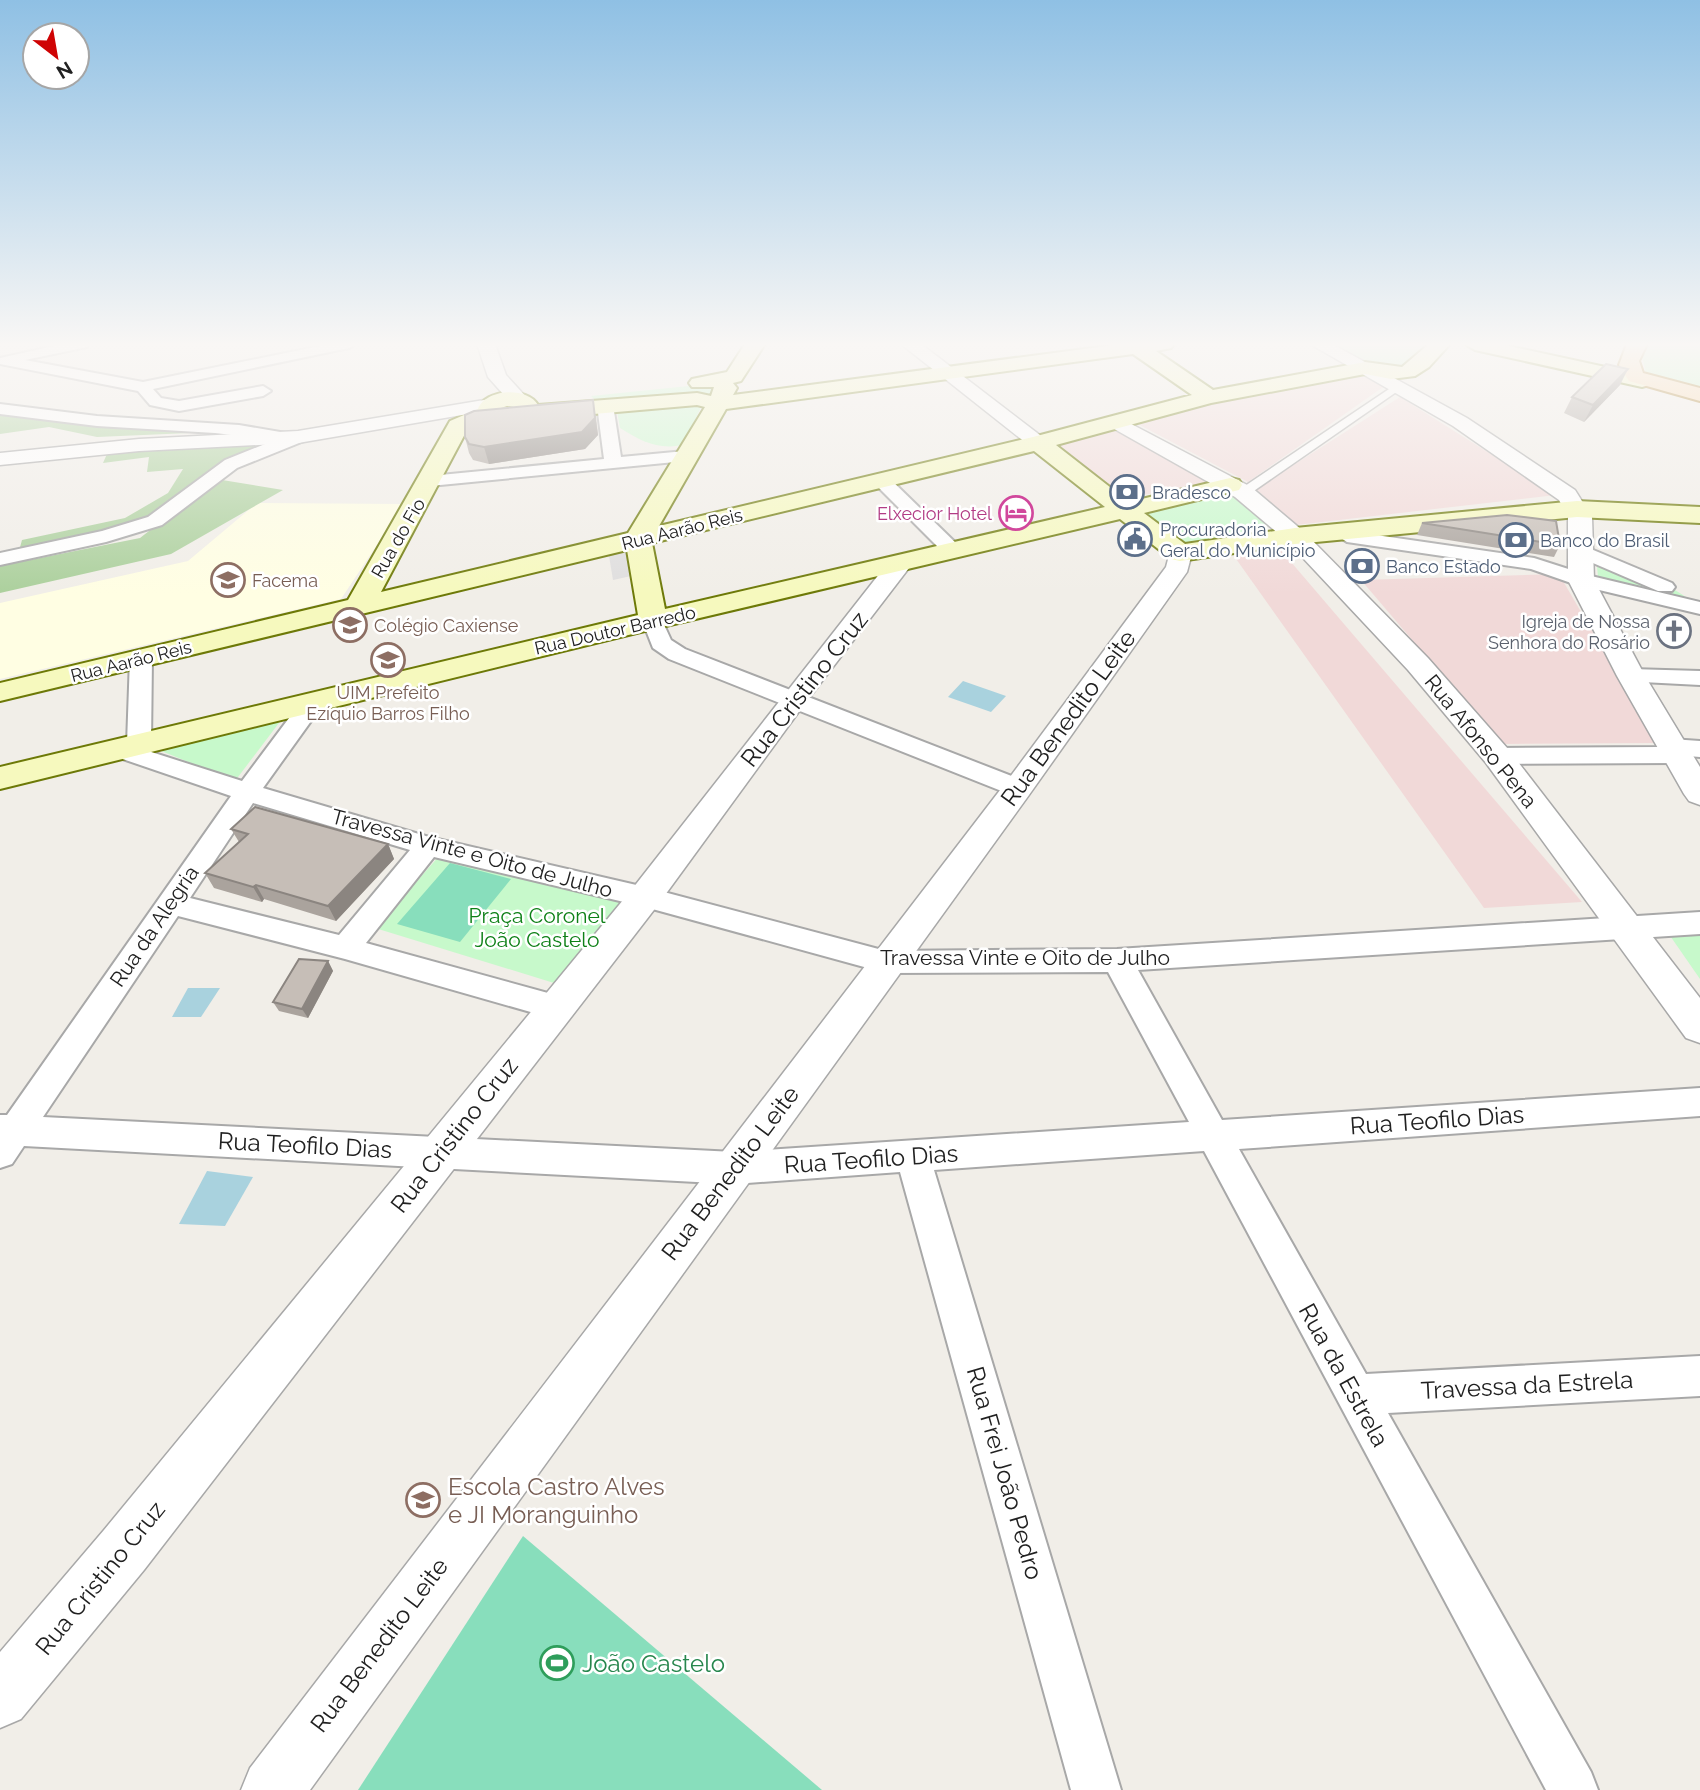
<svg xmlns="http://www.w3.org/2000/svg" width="1700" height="1790" viewBox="0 0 1700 1790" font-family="Raleway,sans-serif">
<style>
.residential{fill:#dfdede}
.commercial{fill:#f1d9d8}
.education{fill:#fffee3}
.forest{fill:#acd09d}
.park{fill:#c7f9cb}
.pitch{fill:#88debc}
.water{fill:#a9d2de}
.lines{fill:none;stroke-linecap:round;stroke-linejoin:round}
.pedestrian-casing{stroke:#a8a8a8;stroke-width:3}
.minor-casing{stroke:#a8a8a8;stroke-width:4}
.tertiary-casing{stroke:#a8a8a8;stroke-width:3}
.secondary-casing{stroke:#6d7907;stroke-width:4}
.primary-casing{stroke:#9b6802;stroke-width:4}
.pedestrian{fill:#fff;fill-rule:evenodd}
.minor{fill:#fff;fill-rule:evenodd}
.tertiary{fill:#fff;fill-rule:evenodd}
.secondary{fill:#f6f9be;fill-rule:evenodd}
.primary{fill:#fbd5a3;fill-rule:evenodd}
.wall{fill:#aaa39d}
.shaded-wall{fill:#8b8580}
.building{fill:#c6beb7;stroke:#8b8580;stroke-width:2}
.labels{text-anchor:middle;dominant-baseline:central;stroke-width:5;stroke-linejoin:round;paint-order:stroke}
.far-service-label{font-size:18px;fill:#4e5e75;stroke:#fff;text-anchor:start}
.far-hotel-label{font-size:18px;fill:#b23c85;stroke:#fff;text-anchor:end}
.far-street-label{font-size:18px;fill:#212121;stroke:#fff}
.far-education-label{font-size:18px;fill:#785e54;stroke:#fff;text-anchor:start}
.far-worship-label{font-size:18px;fill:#5b616d;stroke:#fff;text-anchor:end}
.street-label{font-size:21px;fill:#212121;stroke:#fff}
.park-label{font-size:21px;fill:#0e8017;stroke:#fff}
.near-street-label{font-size:24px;fill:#212121;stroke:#fff}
.near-education-label{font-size:24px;fill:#785e54;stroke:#fff;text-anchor:start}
.near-leisure-label{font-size:24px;fill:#27864d;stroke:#fff;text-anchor:start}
</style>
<rect width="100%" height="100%" fill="#f1eee8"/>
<polygon class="residential" points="634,543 640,574 613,580 608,550"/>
<g class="commercial">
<polygon points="1357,375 1386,385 1248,482 1134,422 1286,386"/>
<polygon points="1400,397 1556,495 1296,525 1256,489"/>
<polygon points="1116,420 1214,487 1111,498 1033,441"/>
<polygon points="1279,548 1582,902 1484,908 1234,556"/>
<polygon points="1559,574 1657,743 1501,744 1361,580"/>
</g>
<polygon class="education" points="257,503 404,504 341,599 0,679 0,603 188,561"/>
<g class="forest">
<polygon points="0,409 236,431 97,437 49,427 0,434"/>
<polygon points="267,444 157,516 101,534 19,551 22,540 125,518 168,493 183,469 147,472 149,457 103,463 107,454 180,447"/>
<polygon points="216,479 283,490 171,554 0,593 0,566 140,538"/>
</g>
<g class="park">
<path d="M1323 344H1434L1431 352 1407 371C1377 366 1350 358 1323 344Z"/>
<polygon points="1660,344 1700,345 1700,391 1647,378 1640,347"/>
<polygon points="718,383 718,395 680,394 597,402 591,396"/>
<path d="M703 403 683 445C657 450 641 441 620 428L617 411Z"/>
<path d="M1229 491 1270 521C1259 532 1195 548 1181 542 1165 534 1150 521 1136 511Z"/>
<polygon points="1596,556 1675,590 1692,601 1598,577"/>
<polygon points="288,711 235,781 154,748"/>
<polygon points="441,854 627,900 554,983 375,928"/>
<polygon points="1700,925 1700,979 1664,927"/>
</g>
<g class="pitch">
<polygon points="450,863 511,879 460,942 397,924"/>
<polygon points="523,1536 822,1790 358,1790"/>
</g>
<g class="water">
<polygon points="963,681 1006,696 991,712 948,697"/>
<polygon points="188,988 220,988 201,1017 172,1017"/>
<polygon points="207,1171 253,1177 225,1226 179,1224"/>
</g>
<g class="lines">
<g class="pedestrian-casing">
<polygon id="pedestrian" points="1398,383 1404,386 1402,388 1248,495 1238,495 1236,492"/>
</g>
<g class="minor-casing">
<g id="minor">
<polygon points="63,344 89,344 87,347 25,360 143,382 330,344 356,344 349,348 153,389 161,398 179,401 263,386 271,391 263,396 179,411 150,405 138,391 0,364 0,358"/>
<polygon points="605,400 613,405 621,457 685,451 694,456 685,461 430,486 421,481 430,476 604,459 597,405"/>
<polygon points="0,404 97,416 239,425 292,434 298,432 306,437 304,441 237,468 162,525 106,542 0,565 0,553 102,531 148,517 225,460 275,440 215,433 97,426 0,414"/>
<polygon points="881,475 887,476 961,548 964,552 961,556 947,556 875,484 872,480 875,476"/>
<polygon points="1339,525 1362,533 1534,558 1587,575 1700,602 1700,614 1574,584 1531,569 1347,542 1330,531"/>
<polygon points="1579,544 1672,583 1675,587 1672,591 1658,591 1572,554 1569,550 1572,546"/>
<polygon points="653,614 660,616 671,640 685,649 1027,782 1031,788 1027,794 1018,796 1009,794 669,659 653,648 642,620 646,616"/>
<path d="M141 651 149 653 152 658 151 744 145 750 242 781 304 698H320L324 703 263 788 429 837 645 887 886 951 1117 949 1700 912V934L1138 970 1222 1120 1700 1088V1116L1239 1149 1366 1374 1700 1356V1396L1388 1413 1591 1772 1598 1790H1546L1204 1151 934 1170 1121 1790H1071L900 1172 734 1184 24 1146 12 1164 0 1168V1115H7L231 796 108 754 105 749 108 744 117 741 127 744 130 658 133 653ZM253 803 410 850 339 935 190 898ZM434 857 645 907 886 973 1108 972 1189 1122 734 1152 43 1117 178 916 345 959 555 1019 566 1016 570 1007 566 998 366 943Z"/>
<polygon points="1631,669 1700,671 1700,685 1623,681 1620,676 1623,671"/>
<polygon points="1671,739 1700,741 1700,757 1688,756 1685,761 1676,763 1497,764 1488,762 1485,756 1488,750 1497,748 1659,747 1662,742"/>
</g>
</g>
<g class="tertiary-casing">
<g id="tertiary">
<polygon points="477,344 495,344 506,375 528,399 525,403 511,403 488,377"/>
<polygon points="901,344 921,344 1045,439 1048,443 1045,447 1031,447"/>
<polygon points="1310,344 1332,344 1467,418 1575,490 1592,517 1594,580 1645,676 1700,767 1700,805 1689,801 1684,794 1617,676 1568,580 1568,517 1559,500 1453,426"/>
<polygon points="490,399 497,401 500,405 497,409 298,443 139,451 0,465 0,453 139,439 298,431"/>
<polygon points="1116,416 1251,487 1303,531 1428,658 1508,749 1700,998 1700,1043 1686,1038 1486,763 1408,670 1287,541 1235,497 1109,426 1106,422 1109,418"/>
<polygon points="1180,546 1189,548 1192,553 1187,572 1029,795 310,1790 241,1790 250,1768 1007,781 1166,567 1171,548"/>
<polygon points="900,557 909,559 912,564 803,706 657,906 144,1570 21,1719 0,1728 0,1652 104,1530 633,888 891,559"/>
</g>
</g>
<g class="secondary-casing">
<g id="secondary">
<path d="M745 344H765L741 381 733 383 737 388 733 395 1122 344H1174L1171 348 1156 351 1213 390 1365 362 1402 367 1429 344H1450L1429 367 1415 376 1391 379 1365 374 1211 403 1056 445 1129 502 1230 478 1239 480 1242 485 1239 490 1144 513 1185 544 1295 528 1577 501 1700 507V523L1577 517 1295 544 1180 561 1171 559 1120 519 653 629 0 789V767L638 615 627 550 0 701V683L348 600 450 421 478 409C485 389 527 386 538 405L697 393 711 396 714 387H692L689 383 692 379 727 372ZM1133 354 1192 395 1033 437 659 526 726 409ZM697 405 705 407 628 533 381 592 467 430 491 419 502 422ZM507 406H514L501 408ZM1034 451 1105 507 665 609 652 543Z"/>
<polygon points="1465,344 1500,344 1642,375 1649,377 1652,381 1649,385 1642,387 1475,350"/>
</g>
</g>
<g class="primary-casing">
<polygon id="primary" points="1627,344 1647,344 1639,361 1643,373 1700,388 1700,401 1629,381 1619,365"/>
</g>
<use href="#pedestrian" class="pedestrian"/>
<use href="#minor" class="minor"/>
<use href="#tertiary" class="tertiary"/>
<use href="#secondary" class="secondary"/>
<use href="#primary" class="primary"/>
</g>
<g class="wall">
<polygon points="1620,385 1584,422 1564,413 1572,397"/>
<polygon points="596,416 598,435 585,449 489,464 473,460 469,453 465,437"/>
<polygon points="1422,523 1560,545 1554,557 1417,535"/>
<polygon points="231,829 388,844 394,859 336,921 264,899 262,902 214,888 205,873 239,842"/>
<polygon points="328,961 333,971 308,1018 279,1011 273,1002"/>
</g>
<g class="shaded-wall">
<polygon points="1628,369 1620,385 1584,422 1593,405"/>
<polygon points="593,400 598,435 585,449 489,464 484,447"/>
<polygon points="388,844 394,859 336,921 328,906"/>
<polygon points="256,885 264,899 262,902 253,887"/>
<polygon points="328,961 333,971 308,1018 302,1009"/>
</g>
<g class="building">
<polygon points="1606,364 1628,369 1593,405 1572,397"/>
<polygon points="593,400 595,418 582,432 484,447 469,444 465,437 465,415 474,411"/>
<polygon points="1507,515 1556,521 1560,545 1422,523"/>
<polygon points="255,807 388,844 328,906 256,885 253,887 205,873 248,834 231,829"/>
<polygon points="299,959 328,961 302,1009 273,1002"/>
</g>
<linearGradient id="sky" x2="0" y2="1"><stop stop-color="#8fc0e4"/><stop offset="0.58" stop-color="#f9f7f5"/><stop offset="1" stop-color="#f9f7f5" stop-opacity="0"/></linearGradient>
<rect width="1700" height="594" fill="url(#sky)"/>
<defs>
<g id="bank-ring" transform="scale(1.75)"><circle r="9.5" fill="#fff" stroke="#5c6f8a" stroke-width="1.5"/><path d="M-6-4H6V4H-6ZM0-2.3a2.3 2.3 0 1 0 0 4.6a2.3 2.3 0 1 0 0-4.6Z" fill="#5c6f8a"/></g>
<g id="hotel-ring" transform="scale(1.75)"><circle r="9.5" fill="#fff" stroke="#d1479c" stroke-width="1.5"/><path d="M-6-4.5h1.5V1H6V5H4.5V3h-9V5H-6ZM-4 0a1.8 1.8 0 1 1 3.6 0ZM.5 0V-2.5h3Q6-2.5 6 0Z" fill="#d1479c"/></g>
<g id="civic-ring" transform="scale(1.75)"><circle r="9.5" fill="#fff" stroke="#5c6f8a" stroke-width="1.5"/><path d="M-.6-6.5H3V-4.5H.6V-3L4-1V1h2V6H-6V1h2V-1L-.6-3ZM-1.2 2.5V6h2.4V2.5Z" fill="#5c6f8a"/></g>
<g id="university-ring" transform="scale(1.75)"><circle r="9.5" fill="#fff" stroke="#8d6e63" stroke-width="1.5"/><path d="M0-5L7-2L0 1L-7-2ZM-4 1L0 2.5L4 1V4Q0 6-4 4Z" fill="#8d6e63"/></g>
<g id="school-ring" transform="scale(1.75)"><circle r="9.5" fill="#fff" stroke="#8d6e63" stroke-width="1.5"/><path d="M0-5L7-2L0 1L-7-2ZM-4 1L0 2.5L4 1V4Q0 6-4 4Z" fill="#8d6e63"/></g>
<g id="church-ring" transform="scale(1.75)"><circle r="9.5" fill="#fff" stroke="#6b7280" stroke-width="1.5"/><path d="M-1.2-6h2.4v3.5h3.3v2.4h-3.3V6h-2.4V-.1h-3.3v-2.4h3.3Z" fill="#6b7280"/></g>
<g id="stadium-ring" transform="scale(1.75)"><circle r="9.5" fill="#fff" stroke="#2e9e5b" stroke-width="1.5"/><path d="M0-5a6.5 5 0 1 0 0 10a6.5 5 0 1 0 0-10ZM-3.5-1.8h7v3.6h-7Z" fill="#2e9e5b"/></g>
</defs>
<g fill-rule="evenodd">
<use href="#bank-ring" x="1127" y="492"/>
<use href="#hotel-ring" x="1016" y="513"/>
<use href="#civic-ring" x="1135" y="539"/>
<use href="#bank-ring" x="1516" y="540"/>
<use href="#bank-ring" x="1362" y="566"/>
<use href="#university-ring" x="228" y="580"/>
<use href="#school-ring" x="350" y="625"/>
<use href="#church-ring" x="1674" y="631"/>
<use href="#school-ring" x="388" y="660"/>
<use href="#school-ring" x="423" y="1500"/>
<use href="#stadium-ring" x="557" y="1663"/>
</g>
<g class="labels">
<g class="far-service-label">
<text x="1152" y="492">Bradesco</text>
<text x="1160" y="529">Procuradoria<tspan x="1160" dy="21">Geral do Município</tspan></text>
<text x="1540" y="540">Banco do Brasil</text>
<text x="1386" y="566">Banco Estado</text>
</g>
<g class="far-hotel-label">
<text x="992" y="513">Elxecior Hotel</text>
</g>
<g class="far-street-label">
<text transform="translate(682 529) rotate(-14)">Rua Aarão Reis</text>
<text transform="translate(398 538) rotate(-60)">Rua do Fio</text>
<text transform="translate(615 630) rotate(-13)">Rua Doutor Barredo</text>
<text transform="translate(131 661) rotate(-14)">Rua Aarão Reis</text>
</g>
<g class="far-education-label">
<text x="252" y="580">Facema</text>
<text x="374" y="625">Colégio Caxiense</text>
<text x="388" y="692" text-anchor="middle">UIM Prefeito<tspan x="388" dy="21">Ezíquio Barros Filho</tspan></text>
</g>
<g class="far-worship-label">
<text x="1650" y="621">Igreja de Nossa<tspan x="1650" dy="21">Senhora do Rosário</tspan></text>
</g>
<g class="street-label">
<text transform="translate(1481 741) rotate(51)">Rua Afonso Pena</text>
<text transform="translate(472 853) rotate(15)">Travessa Vinte e Oito de Julho</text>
<text transform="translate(154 926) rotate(-56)">Rua da Alegria</text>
<text x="1025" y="957">Travessa Vinte e Oito de Julho</text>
</g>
<g class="park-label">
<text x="537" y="915">Praça Coronel<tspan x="537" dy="24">João Castelo</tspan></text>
</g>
<g class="near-street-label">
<text transform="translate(804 689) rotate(-52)">Rua Cristino Cruz</text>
<text transform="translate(1068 718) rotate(-54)">Rua Benedito Leite</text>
<text transform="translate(1437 1120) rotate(-4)">Rua Teofilo Dias</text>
<text transform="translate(454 1135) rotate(-52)">Rua Cristino Cruz</text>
<text transform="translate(305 1145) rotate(3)">Rua Teofilo Dias</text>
<text transform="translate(871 1159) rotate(-4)">Rua Teofilo Dias</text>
<text transform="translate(730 1173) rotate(-53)">Rua Benedito Leite</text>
<text transform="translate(1344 1375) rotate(61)">Rua da Estrela</text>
<text transform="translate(1527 1385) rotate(-3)">Travessa da Estrela</text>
<text transform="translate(1005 1473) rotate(74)">Rua Frei João Pedro</text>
<text transform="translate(100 1578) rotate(-51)">Rua Cristino Cruz</text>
<text transform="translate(379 1645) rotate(-53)">Rua Benedito Leite</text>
</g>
<g class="near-education-label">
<text x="448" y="1486">Escola Castro Alves<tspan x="448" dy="28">e JI Moranguinho</tspan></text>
</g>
<g class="near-leisure-label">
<text x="582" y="1663">João Castelo</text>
</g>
</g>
<g transform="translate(56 56) rotate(149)"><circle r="33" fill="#ffffff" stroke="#a6a6a6" stroke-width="2"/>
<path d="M0-5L12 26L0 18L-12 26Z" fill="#cf0304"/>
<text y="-10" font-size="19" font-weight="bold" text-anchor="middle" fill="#212121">N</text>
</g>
</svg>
